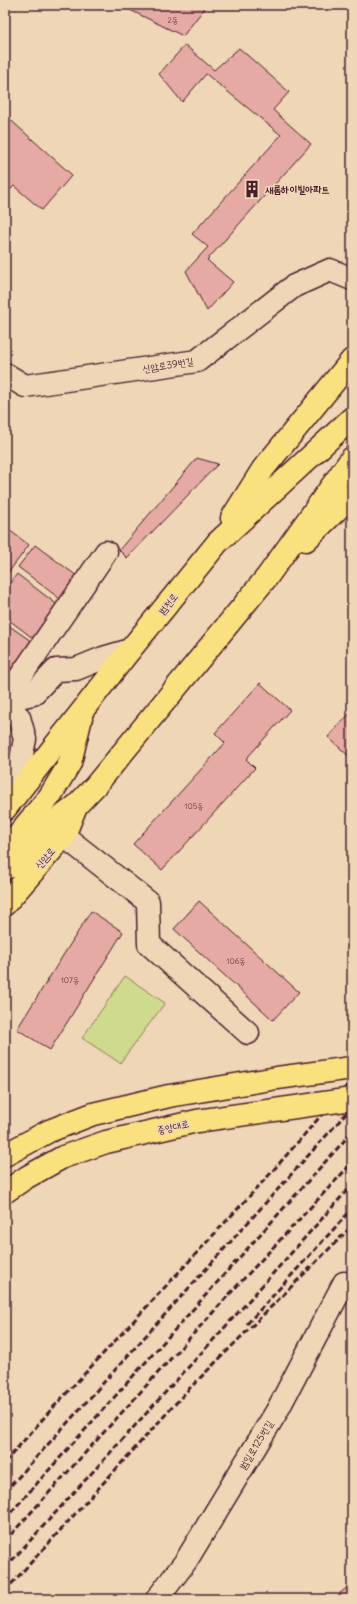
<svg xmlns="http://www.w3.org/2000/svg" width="357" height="1604" viewBox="0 0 357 1604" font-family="Delius,'Poor Story',sans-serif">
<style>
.green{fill:#cfda8e;stroke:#8c7c5c}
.building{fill:#e4aaa3;stroke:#4a1f2b}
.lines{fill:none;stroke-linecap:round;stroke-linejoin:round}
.minor-casing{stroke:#4a1f2b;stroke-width:25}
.major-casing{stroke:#4a1f2b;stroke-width:25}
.minor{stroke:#efd6b7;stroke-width:22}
.major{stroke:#fae180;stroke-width:22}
.rail{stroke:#4a1f2b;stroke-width:3;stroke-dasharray:6 3;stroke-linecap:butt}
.major-bridge-casing{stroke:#4a1f2b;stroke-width:25;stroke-linecap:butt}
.major-bridge{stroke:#fae180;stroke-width:22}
.labels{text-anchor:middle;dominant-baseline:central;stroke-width:3.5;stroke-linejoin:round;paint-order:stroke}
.number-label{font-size:8px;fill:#704249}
.poi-label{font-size:10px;font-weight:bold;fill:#4a1f2b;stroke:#efd6b7;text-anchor:start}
.street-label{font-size:10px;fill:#4a1f2b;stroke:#efd6b7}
</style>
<rect width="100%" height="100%" fill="#efd6b7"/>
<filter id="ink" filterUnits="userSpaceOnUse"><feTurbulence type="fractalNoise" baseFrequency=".025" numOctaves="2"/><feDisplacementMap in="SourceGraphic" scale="8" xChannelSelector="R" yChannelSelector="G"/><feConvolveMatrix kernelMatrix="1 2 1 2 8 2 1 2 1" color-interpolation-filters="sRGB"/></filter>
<g filter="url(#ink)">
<polygon class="green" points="125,976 165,1003 120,1063 82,1038"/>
<g class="building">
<polygon points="120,5 207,5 183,36"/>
<polygon points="185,45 214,70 239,48 289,92 273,110 311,144 207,260 233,282 207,311 186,271 208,247 192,234 281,135 206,74 182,102 159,74"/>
<polygon points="5,115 72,175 42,210 14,186 5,195"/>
<polygon points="197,458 218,464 127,558 119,550"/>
<polygon points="5,527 29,545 5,577"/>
<polygon points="35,545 81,579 64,602 18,567"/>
<polygon points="17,574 63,609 38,642 5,617 5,589"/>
<polygon points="5,623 34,643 5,685"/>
<polygon points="260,683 290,710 246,759 255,768 162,870 133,844 225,743 215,733"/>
<polygon points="352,711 352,759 328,737"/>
<polygon points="199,901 299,992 273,1020 174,929"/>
<polygon points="91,911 123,932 50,1050 17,1029"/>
<polygon points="352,1584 352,1599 345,1599 340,1593"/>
</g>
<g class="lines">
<g class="minor-casing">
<g id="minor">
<polyline points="5,374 25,386 197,361 294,286 330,270 352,279"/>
<polyline points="5,699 106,552"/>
<polyline points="5,700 33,694 56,670 76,669 103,658 130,650"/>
<polyline points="5,702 19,717 25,739 21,759 8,780 5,795"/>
<polyline points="64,836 148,902 149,944 248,1033"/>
<polyline points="157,1599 186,1561 277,1411 344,1283"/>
</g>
</g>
<g class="major-casing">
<g id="major">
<polyline points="232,518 263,469 352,360"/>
<polyline points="306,540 352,495"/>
<polyline points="5,809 130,650 218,542 352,418"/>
<polyline points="5,850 50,796 70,763 81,718"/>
<polyline points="5,868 15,865 45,829 76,806 96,785 267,577 352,458"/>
<polyline points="5,904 64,836 76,806"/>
<polyline points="5,1155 49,1131 93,1114 169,1096 277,1078 352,1068"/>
</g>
</g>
<use href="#minor" class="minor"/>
<use href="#major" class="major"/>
<g class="rail">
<polyline points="247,1324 352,1209"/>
<polyline points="5,1462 49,1412 270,1174 352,1080"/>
<polyline points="5,1492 352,1107"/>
<polyline points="5,1519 352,1132"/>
<polyline points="5,1541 236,1287 352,1163"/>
<polyline points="5,1568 226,1326 352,1185"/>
<polyline points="5,1591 187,1391 352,1226"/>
</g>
<g class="major-bridge-casing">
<polyline id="major-bridge" points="5,1192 27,1177 63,1157 106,1142 197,1121 352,1099"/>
</g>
<use href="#major-bridge" class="major-bridge"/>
</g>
</g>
<defs>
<g id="building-bare" transform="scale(1.38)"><path d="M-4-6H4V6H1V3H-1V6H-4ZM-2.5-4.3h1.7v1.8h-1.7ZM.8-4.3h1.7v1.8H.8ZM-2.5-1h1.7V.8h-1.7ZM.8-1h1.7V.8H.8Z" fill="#4a1f2b" stroke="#efd6b7" stroke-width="2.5" paint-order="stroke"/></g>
</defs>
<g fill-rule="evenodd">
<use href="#building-bare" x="252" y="189"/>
</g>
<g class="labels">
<g class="number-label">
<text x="173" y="20">2동</text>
<text x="194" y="806">105동</text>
<text x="236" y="961">106동</text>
<text x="70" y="980">107동</text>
</g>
<g class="poi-label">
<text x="265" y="189">새롬하이빌아파트</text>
</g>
<g class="street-label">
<text transform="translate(168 365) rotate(-9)">신암로39번길</text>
<text transform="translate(168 604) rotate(-51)">범천로</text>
<text transform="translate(45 858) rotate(-49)">신암로</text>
<text transform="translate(173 1127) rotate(-13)">중앙대로</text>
<text transform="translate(256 1445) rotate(-59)">범일로125번길</text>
</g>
</g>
<rect width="357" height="1604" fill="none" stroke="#efd6b7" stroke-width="20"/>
<rect x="10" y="10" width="337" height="1584" fill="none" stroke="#4a1f2b" stroke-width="1.5" filter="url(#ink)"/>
</svg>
